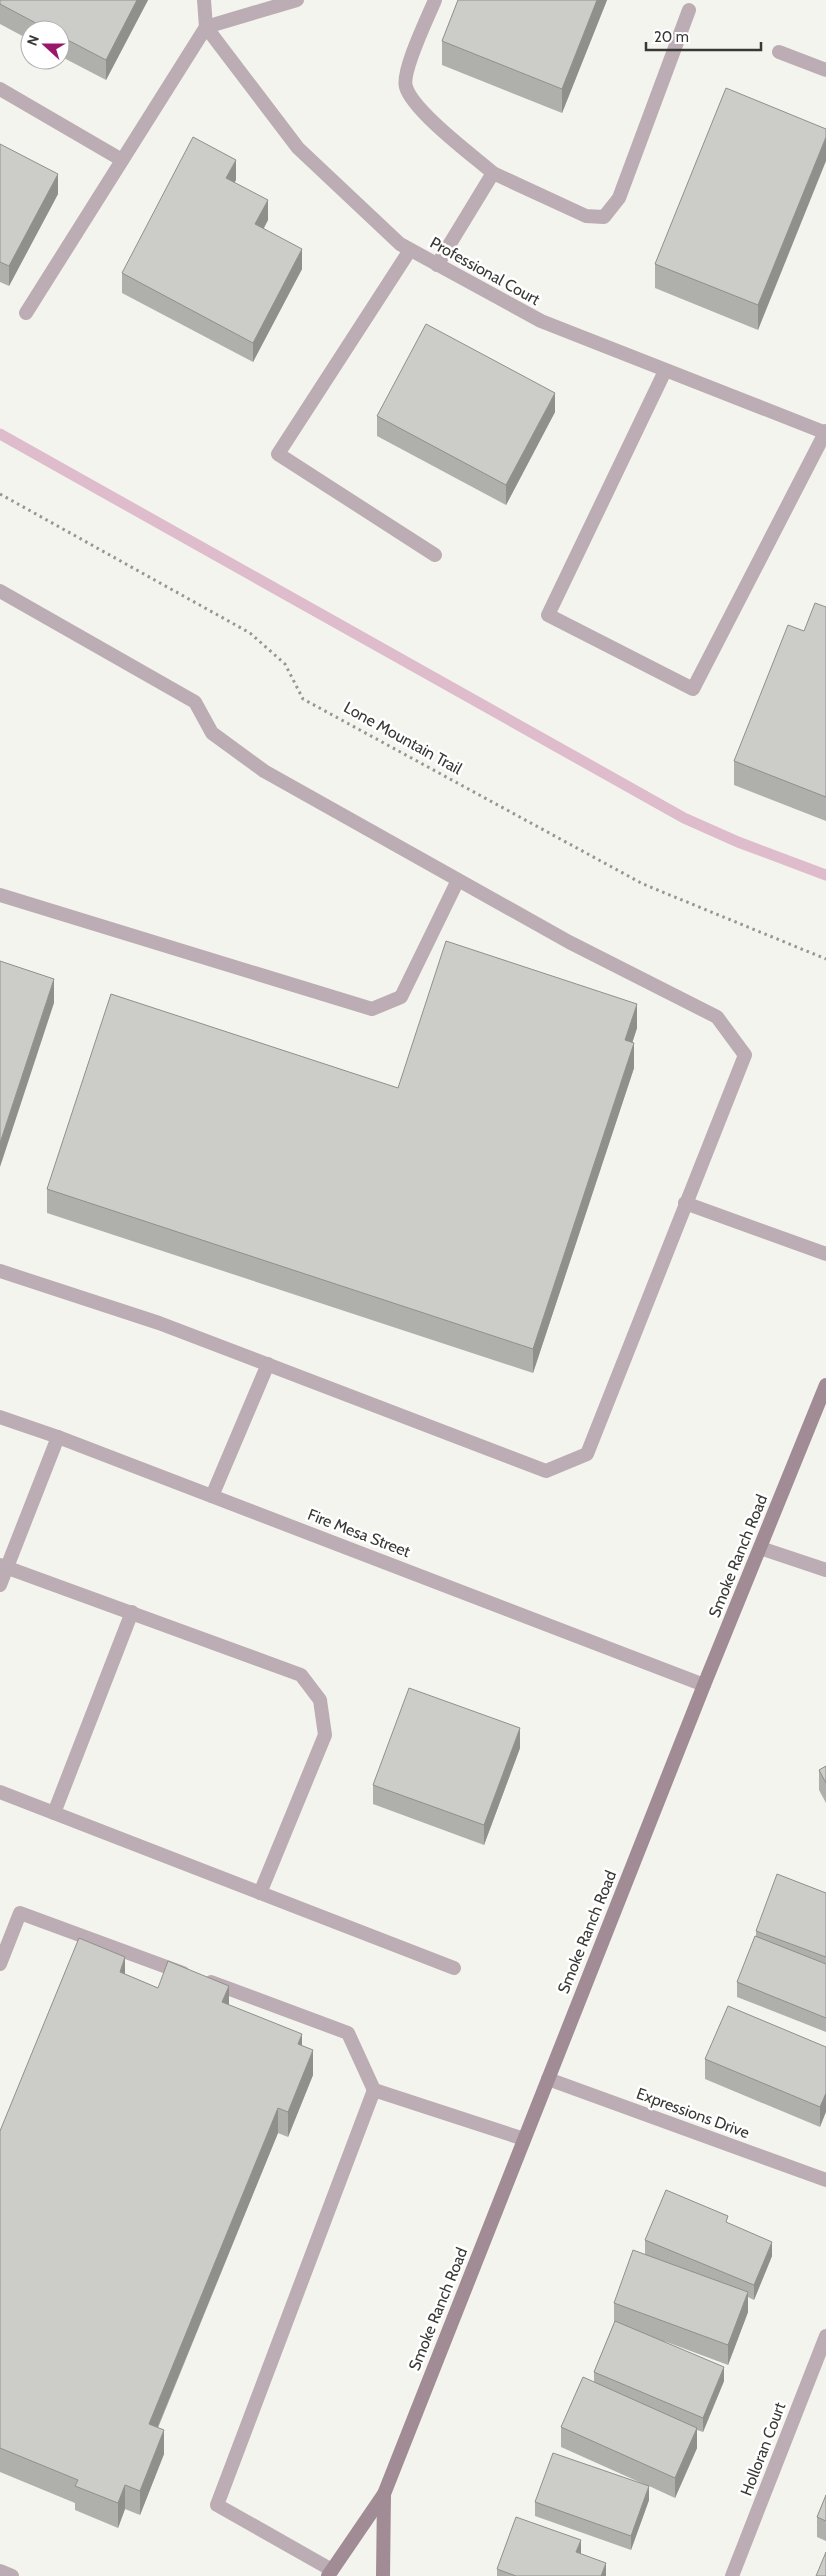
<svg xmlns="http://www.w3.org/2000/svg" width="826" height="2576" viewBox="0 0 826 2576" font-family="Cabin,sans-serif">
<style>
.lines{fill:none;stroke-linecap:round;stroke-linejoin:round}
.stream{stroke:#debccc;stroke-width:11}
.path{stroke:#969692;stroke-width:3;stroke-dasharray:2.5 4;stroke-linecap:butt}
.service{stroke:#bcadb5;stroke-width:14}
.minor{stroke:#bcadb5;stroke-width:14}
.secondary{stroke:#a18c96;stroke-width:14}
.wall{fill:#afb0ac}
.shaded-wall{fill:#8f908c}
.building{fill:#cccdc8;stroke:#8f908c}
.labels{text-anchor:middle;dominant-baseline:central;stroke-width:5;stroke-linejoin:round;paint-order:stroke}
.street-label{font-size:16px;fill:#383836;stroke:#fff}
</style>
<rect width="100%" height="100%" fill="#f3f4ee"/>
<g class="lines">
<polyline class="stream" points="0,434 684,818 738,842 826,875"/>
<polyline class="path" points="0,494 250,633 285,664 303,699 643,884 826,959"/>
<g class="service">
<path d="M435 0C428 17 401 72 406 87 413 111 472 155 493 173L437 265"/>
<polyline points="206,27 297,0"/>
<polyline points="779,52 826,70"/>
<polyline points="0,89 122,160"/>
<polyline points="493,173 586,216 604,217 619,198 689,10"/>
<polyline points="410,250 278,454 435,555"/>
<polyline points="26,313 206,27 204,0"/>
<polyline points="665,371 548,615 693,689 826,431"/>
<polyline points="0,591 195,702 212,733 264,771 569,942 717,1017 745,1055 587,1454 546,1471 159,1323 0,1271"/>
<polyline points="0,895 372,1009 401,997 458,880"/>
<polyline points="685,1203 826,1254"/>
<polyline points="212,1496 268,1364"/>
<polyline points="760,1548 826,1570"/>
<polyline points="0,1565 301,1675 320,1700 325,1735 260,1893"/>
<polyline points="0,1585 58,1437"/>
<polyline points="0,1792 454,1968"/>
<polyline points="54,1813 132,1612"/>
<polyline points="0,1964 20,1913 183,1973"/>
<polyline points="211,1982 348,2033 374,2090"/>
<polyline points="332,2570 217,2505 374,2090 524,2139"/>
<polyline points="0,2571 12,2576"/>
</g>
<g class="minor">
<polyline points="206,27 298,148 400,244 541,321 826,433"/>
<polyline points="0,1417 58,1437 704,1685"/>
<polyline points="548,2079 826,2180"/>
<polyline points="732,2576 826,2336"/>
</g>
<g class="secondary">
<polyline points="328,2576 384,2494 704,1685 826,1385"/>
<polyline points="383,2576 384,2494"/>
</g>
</g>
<g class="wall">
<polygon points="0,0 148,0 106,80 60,56 60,30 30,30 30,40 0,24"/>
<polygon points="458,0 607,0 562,113 442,65 442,41"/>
<polygon points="826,129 758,330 655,288 655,264"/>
<polygon points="0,144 58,194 9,286 0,282"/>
<polygon points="236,180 234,182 268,220 264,228 302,269 253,362 122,293 122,273"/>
<polygon points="555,412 506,505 377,436 377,416"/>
<polygon points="826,607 826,821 734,785 734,761 804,631"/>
<polygon points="637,1028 632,1043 634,1068 533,1373 47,1213 47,1189 398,1088"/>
<polygon points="520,1748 484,1845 373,1804 373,1785"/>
<polygon points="826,1766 826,1803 819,1790 819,1770"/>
<polygon points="826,1893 826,2032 737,1997 737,1982 756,1936 756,1931"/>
<polygon points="125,1974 158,1988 229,2005 302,2045 313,2075 288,2137 278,2133 158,2428 164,2454 140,2515 125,2509 118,2528 75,2510 75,2503 0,2472 0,2131"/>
<polygon points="826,2047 820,2127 705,2079 705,2059"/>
<polygon points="728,2224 772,2256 754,2300 748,2297 748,2312 728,2365 664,2341 724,2381 703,2432 697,2430 697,2448 675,2498 649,2486 649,2500 631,2550 535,2516 535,2502 648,2486 561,2447 561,2427 594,2382 594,2372 614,2323 614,2303 645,2254 645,2240"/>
<polygon points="826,2495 826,2541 817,2537 817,2517"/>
<polygon points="497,2569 606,2576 497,2576"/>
</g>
<g class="shaded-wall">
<polygon points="137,0 148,0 106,80 106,60"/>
<polygon points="597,0 607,0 562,113 562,89"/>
<polygon points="826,137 826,161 758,330 758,305"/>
<polygon points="236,160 236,180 226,198 226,178"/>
<polygon points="58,174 58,194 9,286 9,266"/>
<polygon points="268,200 268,220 255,244 255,224"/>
<polygon points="302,249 302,269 253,362 253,343"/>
<polygon points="555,393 555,412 506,505 506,485"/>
<polygon points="54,979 54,1003 0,1167 0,1143"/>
<polygon points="637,1004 637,1028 625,1065 625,1040"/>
<polygon points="634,1043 634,1068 533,1373 533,1349"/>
<polygon points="520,1728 520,1748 484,1845 484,1825"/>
<polygon points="125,1957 125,1981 120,1972"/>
<polygon points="229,1986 229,2010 222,2002"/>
<polygon points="302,2034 302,2058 298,2044"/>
<polygon points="313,2050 313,2075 288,2137 288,2112"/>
<polygon points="826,2093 826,2112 820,2127 820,2107"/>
<polygon points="278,2108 278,2133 149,2448 149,2424"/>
<polygon points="772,2242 772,2256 754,2300 754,2285"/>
<polygon points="748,2292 748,2312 728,2365 728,2345"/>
<polygon points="724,2367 724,2381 703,2432 703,2418"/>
<polygon points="697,2428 697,2448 675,2498 675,2478"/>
<polygon points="164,2430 164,2454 140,2515 140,2491"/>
<polygon points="125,2485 125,2509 118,2528 118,2503"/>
<polygon points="649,2486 649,2500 631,2550 631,2536"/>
<polygon points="581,2540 581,2554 576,2552"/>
<polygon points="606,2563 606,2576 601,2576"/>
</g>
<g class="building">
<polygon points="0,0 137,0 106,60 60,36 60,30 49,30 0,4"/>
<polygon points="458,0 597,0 562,89 442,41"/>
<polygon points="726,88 826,129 826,137 758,305 655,264"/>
<polygon points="193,137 236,160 226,178 268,200 255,224 302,249 253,343 122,273"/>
<polygon points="0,144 58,174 9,266 0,262"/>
<polygon points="426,324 555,393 506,485 377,416"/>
<polygon points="815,603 826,607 826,797 734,761 788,625 804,631"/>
<polygon points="446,941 637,1004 625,1040 634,1043 533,1349 47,1189 111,994 398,1088"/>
<polygon points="0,961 54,979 0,1143"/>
<polygon points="409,1688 520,1728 484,1825 373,1785"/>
<polygon points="826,1766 826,1783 819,1770"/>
<polygon points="777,1874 826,1893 826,1957 756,1931"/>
<polygon points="755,1936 826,1964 826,2018 737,1982"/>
<polygon points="79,1938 125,1957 120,1972 158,1988 168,1961 229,1986 222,2002 302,2034 298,2044 313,2050 288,2112 278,2108 149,2424 164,2430 140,2491 125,2485 118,2503 75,2486 78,2480 0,2448 0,2131"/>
<polygon points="728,2006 826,2047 826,2093 820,2107 705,2059"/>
<polygon points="666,2190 728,2216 726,2222 772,2242 754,2285 645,2240"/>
<polygon points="633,2250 748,2292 728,2345 614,2303"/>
<polygon points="615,2321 724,2367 703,2418 594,2372"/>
<polygon points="583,2377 697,2428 675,2478 561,2427"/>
<polygon points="553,2453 649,2486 631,2536 535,2502"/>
<polygon points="826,2495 826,2521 817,2517"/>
<polygon points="516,2517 581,2540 576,2552 606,2563 601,2576 516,2576 497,2569"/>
<polygon points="826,2552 826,2576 816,2576"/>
</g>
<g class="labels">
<g class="street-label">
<text transform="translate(485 271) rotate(29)">Professional Court</text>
<text transform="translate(403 738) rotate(29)">Lone Mountain Trail</text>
<text transform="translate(359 1533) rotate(21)">Fire Mesa Street</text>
<text transform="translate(738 1556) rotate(-68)">Smoke Ranch Road</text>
<text transform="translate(587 1932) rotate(-68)">Smoke Ranch Road</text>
<text transform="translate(693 2113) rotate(20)">Expressions Drive</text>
<text transform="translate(438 2309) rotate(-68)">Smoke Ranch Road</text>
<text transform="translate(763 2449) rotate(-69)">Holloran Court</text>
</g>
</g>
<g transform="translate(45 45) rotate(291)"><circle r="24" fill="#ffffff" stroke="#afafaf"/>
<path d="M0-4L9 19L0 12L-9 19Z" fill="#9a176c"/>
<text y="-8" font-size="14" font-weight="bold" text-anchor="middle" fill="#383836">N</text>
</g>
<path d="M646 42v8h115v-8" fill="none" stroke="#383836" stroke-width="2.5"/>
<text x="654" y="42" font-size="15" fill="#383836" stroke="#ffffff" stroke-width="4" paint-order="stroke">20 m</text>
</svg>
